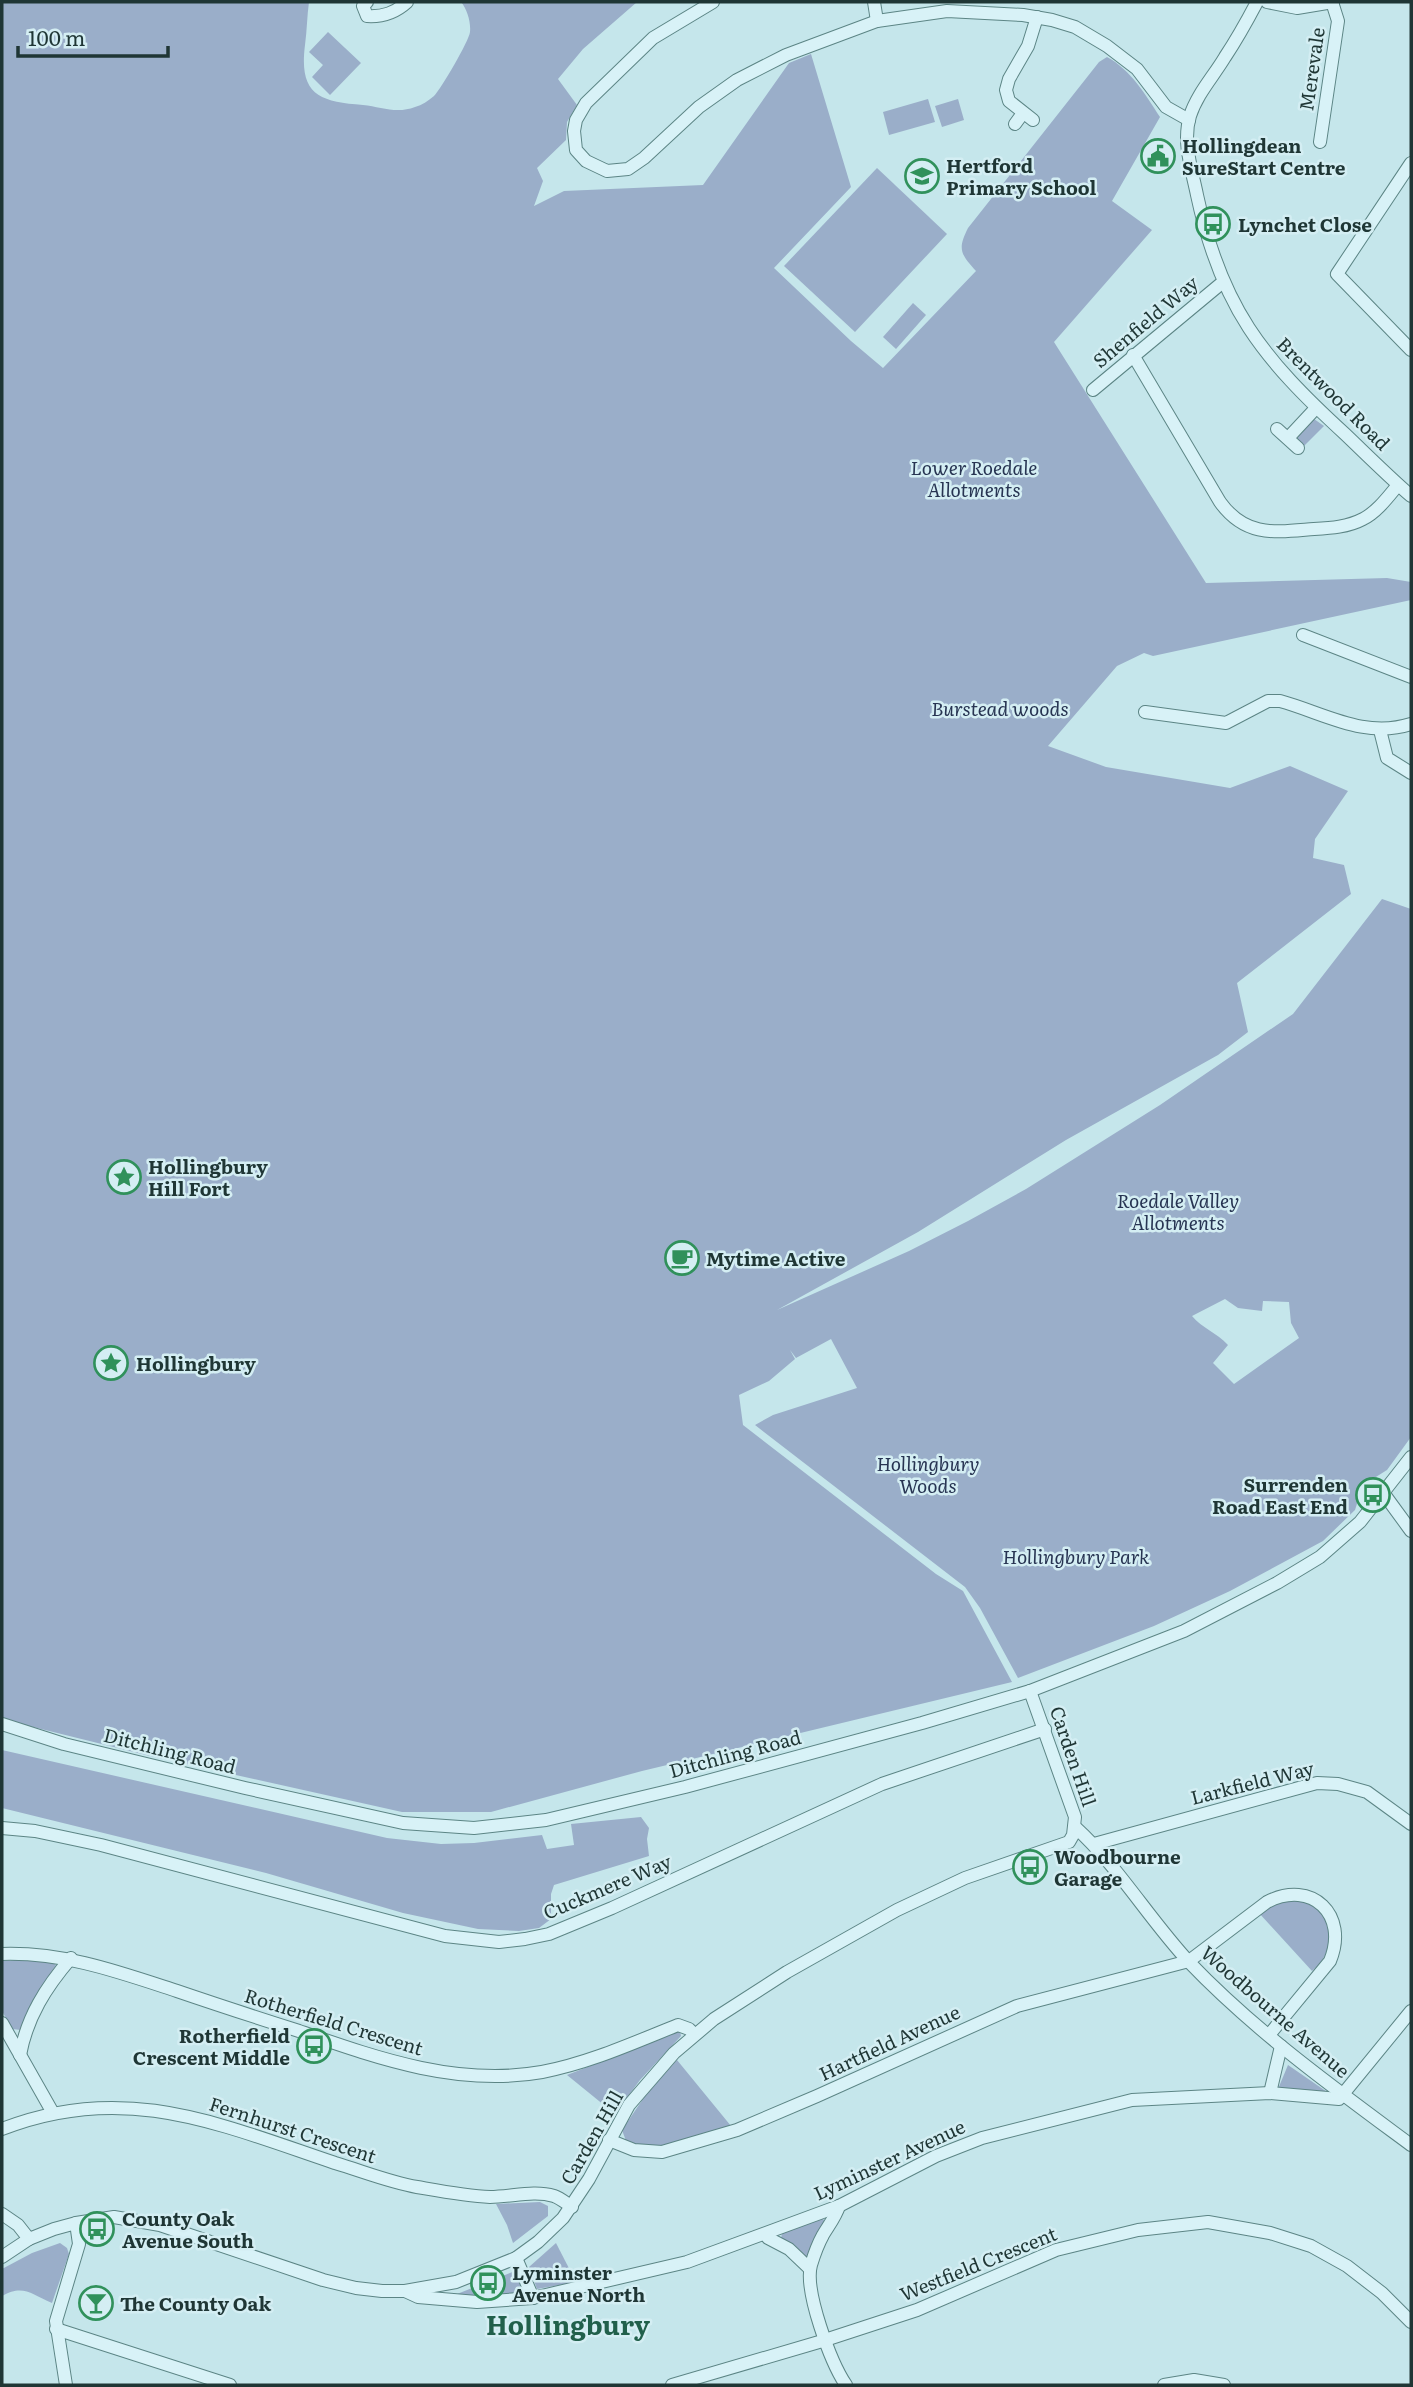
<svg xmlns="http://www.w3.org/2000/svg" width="1413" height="2387" viewBox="0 0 1413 2387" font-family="Literata,serif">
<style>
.green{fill:#9aaec9;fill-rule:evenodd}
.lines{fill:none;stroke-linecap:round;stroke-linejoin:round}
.minor-casing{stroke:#5c8585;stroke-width:14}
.minor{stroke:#d8f2f7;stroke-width:12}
.labels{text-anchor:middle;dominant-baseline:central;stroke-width:5;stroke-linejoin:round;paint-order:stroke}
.street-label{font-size:19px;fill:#1f3635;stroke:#d4eef3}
.poi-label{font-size:19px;font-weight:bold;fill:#1f3635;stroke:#d4eef3;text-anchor:start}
.park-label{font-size:19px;font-style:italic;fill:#273452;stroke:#d4eef3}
.district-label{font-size:26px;font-weight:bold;fill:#21604b;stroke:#d4eef3}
</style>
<rect width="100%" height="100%" fill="#c5e6eb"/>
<g class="green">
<path d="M2 2H309C307 16 307 30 305 45 299 93 317 102 363 105 381 107 397 114 415 107 422 105 428 101 434 96 441 89 469 41 470 32 471 22 467 9 461 2H637L583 49 558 79 577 105 567 122 566 140 537 168 543 181 534 206 564 191 703 185 789 63 811 54 851 187 774 268 851 341 883 368 976 271C961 254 957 250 968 228L1099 62 1107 57C1131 70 1145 94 1160 117L1112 201 1152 230 1054 342 1206 583 1387 578 1411 582V600L1153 656 1144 653 1117 666 1048 746 1106 767 1230 788 1290 766 1348 791 1315 839 1313 858 1344 865 1351 894 1237 983 1248 1032 1218 1055 1066 1140 918 1232 777 1310 909 1251 968 1221 1026 1189 1160 1105 1293 1014 1382 899 1411 909V1437L1387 1470 1363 1485 1355 1510 1323 1541 1230 1591 1154 1626 1018 1678 980 1608 965 1587 755 1425 773 1415 857 1388 831 1339 796 1358 790 1350 795 1359 769 1381 739 1395 743 1425 936 1574 963 1591 1012 1682 642 1771 491 1812H402L146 1755 21 1724 2 1717ZM1225 1299 1238 1308 1262 1311 1263 1301 1289 1302 1291 1323 1299 1338 1234 1384 1213 1363 1228 1345C1217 1333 1202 1328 1192 1316Z"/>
<polygon points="328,32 361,63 330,95 312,77 323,65 309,52"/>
<polygon points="928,99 935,122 889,135 883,112"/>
<polygon points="958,99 964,120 942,127 935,106"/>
<polygon points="877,168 947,234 855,332 784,266"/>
<polygon points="913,303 926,315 896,349 883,337"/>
<polygon points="1314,419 1324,426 1303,447 1297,440 1299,433"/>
<polygon points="2,1750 387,1838 441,1844 474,1843 542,1835 547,1849 574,1845 571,1824 641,1817 649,1828 647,1839 649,1856 554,1885 551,1894 551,1919 539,1928 519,1931 478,1929 403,1913 266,1873 2,1808"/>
<path d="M1288 1898C1296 1900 1309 1902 1316 1907 1339 1923 1332 1956 1312 1971L1259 1913 1269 1905Z"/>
<polygon points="16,1960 51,1962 56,1965 36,1996 21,2030 12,2029 2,2011 2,1961"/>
<polygon points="680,2031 681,2036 640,2080 615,2114 567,2075"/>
<path d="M677 2060 731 2126C695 2138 664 2154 626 2141L622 2130 645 2096Z"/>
<polygon points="1288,2065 1330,2094 1278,2089"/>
<polygon points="540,2202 548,2206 548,2216 513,2243 507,2225 496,2204"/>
<polygon points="822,2217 825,2222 809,2255 805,2258 781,2239 782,2233"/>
<path d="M60 2243 67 2248 69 2254 52 2303C31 2294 23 2284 2 2296V2269L32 2253Z"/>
<polygon points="556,2243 576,2282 537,2289 529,2267"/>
<polygon points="515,2271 524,2294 452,2296"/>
</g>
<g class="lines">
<g class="minor-casing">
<g id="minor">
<path d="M367 2 363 6 367 16C383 17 395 13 407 2"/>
<polyline points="713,2 653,38 586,103 576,120 574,131 576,150 586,161 607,171 628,169 644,158 699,107 737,80 786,55 877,21 947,11 1023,15 1052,20 1075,27 1107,46 1137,69 1166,107 1189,120"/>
<polyline points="874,2 877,21"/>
<path d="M1257 2C1247 21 1237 39 1225 57 1213 77 1197 94 1190 116 1182 142 1192 170 1197 195 1221 307 1262 358 1345 434 1367 455 1388 476 1411 496"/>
<polyline points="1267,2 1297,8 1333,2"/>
<polyline points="1033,120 1009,101 1006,90 1009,79 1028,46 1037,17"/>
<polyline points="1015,124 1023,113"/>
<polyline points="1320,142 1338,21 1332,2"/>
<polyline points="1411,163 1337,274 1411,350"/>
<path d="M1133 355 1220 502C1246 538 1276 532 1314 529 1331 528 1348 527 1363 519 1377 512 1388 497 1398 485"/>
<polyline points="1093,390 1223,282"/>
<polyline points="1277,429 1298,448"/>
<polyline points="1288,438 1316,408"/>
<polyline points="1303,635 1411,677"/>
<path d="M1145 712 1226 723 1268 701H1280C1324 713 1364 739 1411 724"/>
<polyline points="1380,730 1387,758 1411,773"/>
<polyline points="1384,1494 1411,1531"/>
<polyline points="2,1724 64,1744 245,1788 403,1823 474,1828 546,1820 685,1787 922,1723 1030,1691 1184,1631 1277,1583 1320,1557 1360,1522 1411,1457"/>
<path d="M1075 1827C1118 1866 1149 1919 1189 1962 1255 2031 1334 2088 1411 2145"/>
<polyline points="2,1828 35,1831 101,1845 445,1936 499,1942 525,1939 549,1934 612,1908 882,1784 1045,1729"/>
<polyline points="1094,1844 1317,1783 1338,1784 1367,1792 1411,1824"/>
<path d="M2 1954C64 1952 119 1972 177 1991 218 2005 258 2018 299 2031 377 2058 458 2087 542 2072 589 2063 633 2043 678 2025L689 2029 694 2034"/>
<polyline points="2,2023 53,2113"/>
<path d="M20 2055C27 2017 46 1987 71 1958"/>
<polyline points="1270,2093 1281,2046"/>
<path d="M2 2129C124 2081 219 2124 335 2163 362 2171 389 2182 417 2187 440 2191 466 2196 490 2197 511 2197 534 2190 554 2196 560 2198 566 2203 572 2207"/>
<path d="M609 2140 634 2150 662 2152 737 2130 817 2096 1017 2006 1189 1961 1267 1902C1312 1879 1349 1915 1330 1961L1269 2035"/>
<path d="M839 2206C836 2216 829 2225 823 2235 818 2244 814 2255 811 2265 804 2291 831 2363 846 2385"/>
<polyline points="2,2214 18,2225 29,2239"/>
<polyline points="765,2234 768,2238 789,2249 810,2269"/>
<polyline points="2,2257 29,2239 54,2229 76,2223 114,2217 160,2225 323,2280 356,2288 382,2291 405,2291 456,2282 516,2258 538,2242 563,2218 589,2179 629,2105 674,2053 714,2019 787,1972 897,1910 965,1878 1069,1842 1073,1835 1075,1817 1030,1691"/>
<polyline points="516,2258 533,2298"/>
<polyline points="405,2291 418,2297 477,2302 533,2298 687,2262 839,2206 936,2156 982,2138 1132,2100 1270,2093 1339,2099 1411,2011"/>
<polyline points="56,2329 230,2385"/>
<polyline points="66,2385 56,2321 79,2244 76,2223"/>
<polyline points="672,2385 819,2342 917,2310 1056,2250 1138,2230 1208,2222 1270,2233 1311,2246 1347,2266 1382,2293 1411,2322"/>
<polyline points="1164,2385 1194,2380 1224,2385"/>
</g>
</g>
<use href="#minor" class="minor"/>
</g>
<defs>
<g id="civic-ring" transform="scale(1.75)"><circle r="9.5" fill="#d4eef3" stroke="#30915b" stroke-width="1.5"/><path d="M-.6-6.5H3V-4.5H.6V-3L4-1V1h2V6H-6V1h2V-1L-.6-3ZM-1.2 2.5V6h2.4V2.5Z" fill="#30915b"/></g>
<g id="school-ring" transform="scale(1.75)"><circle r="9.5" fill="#d4eef3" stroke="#30915b" stroke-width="1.5"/><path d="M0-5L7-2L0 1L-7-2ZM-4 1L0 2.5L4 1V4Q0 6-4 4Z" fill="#30915b"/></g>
<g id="bus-ring" transform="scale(1.75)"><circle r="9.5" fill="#d4eef3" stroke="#30915b" stroke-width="1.5"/><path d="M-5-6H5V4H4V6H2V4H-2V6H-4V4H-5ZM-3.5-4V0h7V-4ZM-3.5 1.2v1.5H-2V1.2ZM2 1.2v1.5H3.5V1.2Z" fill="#30915b"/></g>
<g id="sight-ring" transform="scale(1.75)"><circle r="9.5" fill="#d4eef3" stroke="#30915b" stroke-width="1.5"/><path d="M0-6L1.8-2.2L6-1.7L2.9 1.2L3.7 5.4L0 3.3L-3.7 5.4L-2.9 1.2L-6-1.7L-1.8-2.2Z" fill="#30915b"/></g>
<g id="cafe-ring" transform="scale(1.75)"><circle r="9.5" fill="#d4eef3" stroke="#30915b" stroke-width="1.5"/><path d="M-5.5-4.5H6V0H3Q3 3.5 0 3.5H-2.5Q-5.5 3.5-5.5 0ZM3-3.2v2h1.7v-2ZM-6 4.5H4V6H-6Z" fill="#30915b"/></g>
<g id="bar-ring" transform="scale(1.75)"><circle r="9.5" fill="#d4eef3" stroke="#30915b" stroke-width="1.5"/><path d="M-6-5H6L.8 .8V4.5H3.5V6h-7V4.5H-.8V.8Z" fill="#30915b"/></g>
</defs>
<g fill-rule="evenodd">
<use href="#civic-ring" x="1158" y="156"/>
<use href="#school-ring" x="922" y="176"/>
<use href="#bus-ring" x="1213" y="224"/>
<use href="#sight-ring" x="124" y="1177"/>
<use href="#cafe-ring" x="682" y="1258"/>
<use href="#sight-ring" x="111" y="1363"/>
<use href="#bus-ring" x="1373" y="1495"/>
<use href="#bus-ring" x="1030" y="1867"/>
<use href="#bus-ring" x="314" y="2046"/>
<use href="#bus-ring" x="97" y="2229"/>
<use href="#bus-ring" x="488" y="2283"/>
<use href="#bar-ring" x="96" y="2303"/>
</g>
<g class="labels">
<g class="street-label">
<text transform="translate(1311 69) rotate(-82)">Merevale</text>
<text transform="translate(1145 321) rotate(-40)">Shenfield Way</text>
<text transform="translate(1334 393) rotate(45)">Brentwood Road</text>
<text transform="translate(170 1750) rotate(14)">Ditchling Road</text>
<text transform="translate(735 1753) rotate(-15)">Ditchling Road</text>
<text transform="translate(1074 1756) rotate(71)">Carden Hill</text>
<text transform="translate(1252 1782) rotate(-14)">Larkfield Way</text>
<text transform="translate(607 1886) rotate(-23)">Cuckmere Way</text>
<text transform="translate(1276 2011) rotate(41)">Woodbourne Avenue</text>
<text transform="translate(334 2021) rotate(17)">Rotherfield Crescent</text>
<text transform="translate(889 2042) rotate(-25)">Hartfield Avenue</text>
<text transform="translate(293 2129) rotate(18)">Fernhurst Crescent</text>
<text transform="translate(591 2137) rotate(-60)">Carden Hill</text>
<text transform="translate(889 2159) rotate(-25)">Lyminster Avenue</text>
<text transform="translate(978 2263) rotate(-22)">Westfield Crescent</text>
</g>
<g class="poi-label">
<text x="1182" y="145">Hollingdean<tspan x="1182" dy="22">SureStart Centre</tspan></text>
<text x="946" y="165">Hertford<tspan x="946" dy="22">Primary School</tspan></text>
<text x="1238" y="224">Lynchet Close</text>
<text x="148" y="1166">Hollingbury<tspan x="148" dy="22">Hill Fort</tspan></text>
<text x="706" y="1258">Mytime Active</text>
<text x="136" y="1363">Hollingbury</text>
<text x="1348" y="1484" text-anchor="end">Surrenden<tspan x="1348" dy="22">Road East End</tspan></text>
<text x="1054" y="1856">Woodbourne<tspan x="1054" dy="22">Garage</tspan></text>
<text x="290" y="2035" text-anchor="end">Rotherfield<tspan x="290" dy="22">Crescent Middle</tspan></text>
<text x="122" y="2218">County Oak<tspan x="122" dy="22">Avenue South</tspan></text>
<text x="512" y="2272">Lyminster<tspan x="512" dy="22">Avenue North</tspan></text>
<text x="120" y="2303">The County Oak</text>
</g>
<g class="park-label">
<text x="974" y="467">Lower Roedale<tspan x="974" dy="22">Allotments</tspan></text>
<text x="1000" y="708">Burstead woods</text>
<text x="1178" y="1200">Roedale Valley<tspan x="1178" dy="22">Allotments</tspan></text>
<text x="928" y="1463">Hollingbury<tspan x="928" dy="22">Woods</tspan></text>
<text x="1076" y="1556">Hollingbury Park</text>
</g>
<g class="district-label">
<text x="568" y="2323">Hollingbury</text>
</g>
</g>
<rect width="1413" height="2387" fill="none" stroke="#1f3635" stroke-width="7"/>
<path d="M18 46v10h150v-10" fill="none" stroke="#1f3635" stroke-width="3.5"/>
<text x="28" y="46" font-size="21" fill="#1f3635" stroke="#d4eef3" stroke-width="5" paint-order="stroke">100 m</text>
</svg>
